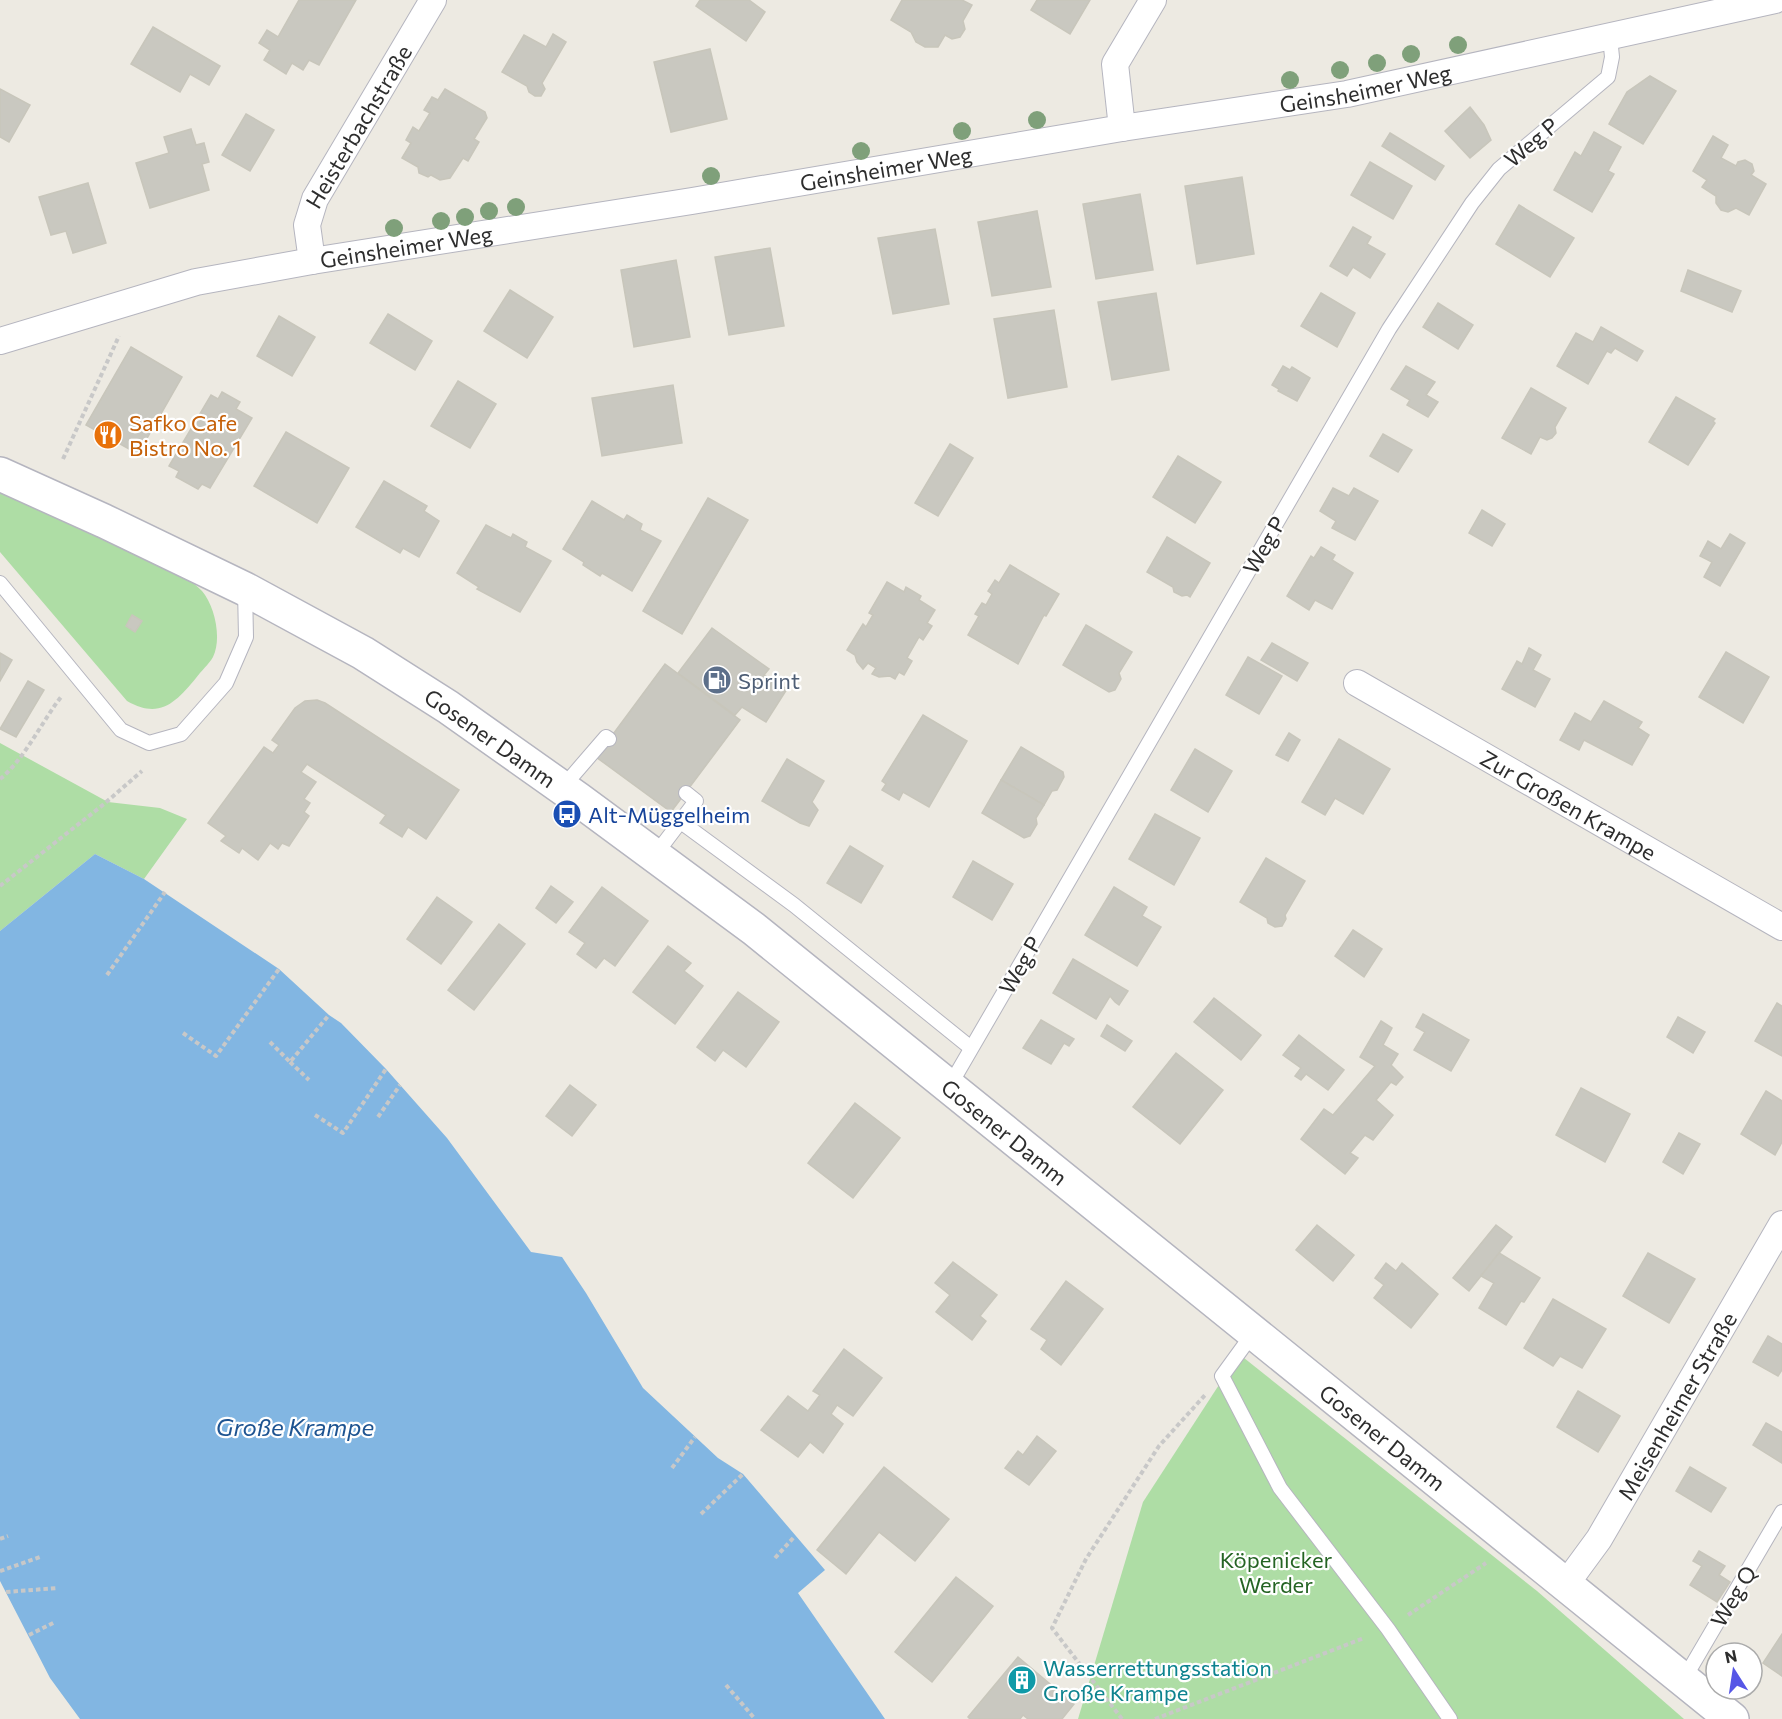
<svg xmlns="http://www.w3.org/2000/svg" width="1782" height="1719" viewBox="0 0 1782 1719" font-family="Commissioner,sans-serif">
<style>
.green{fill:#aedda5}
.water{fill:#82b6e2}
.building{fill:#c9c8c0;stroke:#c8c6bb;stroke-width:1.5}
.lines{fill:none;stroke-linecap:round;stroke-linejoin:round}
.lane-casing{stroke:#b5b5bf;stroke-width:16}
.street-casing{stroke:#b5b5bf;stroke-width:28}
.secondary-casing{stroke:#b5b5bf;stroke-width:36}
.path{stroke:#c8c8c8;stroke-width:4;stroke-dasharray:4.5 3;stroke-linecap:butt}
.lane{stroke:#fff;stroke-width:14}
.street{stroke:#fff;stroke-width:26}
.secondary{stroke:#fff;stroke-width:33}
.tree{fill:#7fa07a}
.labels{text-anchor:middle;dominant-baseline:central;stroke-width:4.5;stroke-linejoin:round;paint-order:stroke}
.street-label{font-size:22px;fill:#2d2d2d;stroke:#fff}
.food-label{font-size:22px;fill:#c56008;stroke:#fff;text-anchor:start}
.service-label{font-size:22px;fill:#4e5e75;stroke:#fff;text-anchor:start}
.transit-label{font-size:22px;fill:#164399;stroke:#fff;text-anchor:start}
.park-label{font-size:22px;fill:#256424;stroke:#fff}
.culture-label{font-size:22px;fill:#0d838f;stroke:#fff;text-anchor:start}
.water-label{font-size:24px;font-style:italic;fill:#1e5491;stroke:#fff}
</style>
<rect width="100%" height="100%" fill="#edeae2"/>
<g class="green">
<path d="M0 493C38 510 76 526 113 543 143 556 179 568 202 591 215 606 222 639 213 657 209 664 201 671 196 678 176 702 160 720 127 701L0 552Z"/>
<polygon points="0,743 108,802 160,808 187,819 144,879 95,854 0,931"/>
<polygon points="1239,1354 1537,1591 1684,1719 1078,1719 1143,1502"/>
</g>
<polygon class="water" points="95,854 144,879 279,969 329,1015 341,1023 386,1069 447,1138 531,1252 562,1257 586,1293 643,1388 718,1458 743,1474 825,1570 798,1593 885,1719 80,1719 50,1678 0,1581 0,931"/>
<g class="building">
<polygon points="299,0 356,0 319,65 309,60 303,70 292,63 286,74 264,60 270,50 259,43 267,30 278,37"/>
<polygon points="700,0 749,0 765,12 746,41 696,6"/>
<polygon points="902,0 962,0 972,5 963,21 965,29 960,37 952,39 945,35 938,47 925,47 916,42 911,32 891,20"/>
<polygon points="1037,0 1090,0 1070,34 1031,10"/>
<polygon points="153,27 220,66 209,85 190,74 180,92 131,64"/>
<polygon points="553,34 566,42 542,83 545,89 541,96 535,96 529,92 527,86 502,72 524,35 546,47"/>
<polygon points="710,49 727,119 671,132 654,62"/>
<polygon points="1650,76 1676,91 1643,144 1609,124 1627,92"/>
<polygon points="0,89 30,105 9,142 0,137"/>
<polygon points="445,89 485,112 487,118 474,139 479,142 468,161 463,158 450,178 440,180 431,175 428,177 419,173 418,167 402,158 411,143 406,140 413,127 419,131 430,113 424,110 432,97 438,100"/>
<polygon points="1470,107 1484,125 1491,140 1470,158 1445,131"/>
<polygon points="246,114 274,130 250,171 222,155"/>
<polygon points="191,129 196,145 204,143 209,162 202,164 209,190 150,208 136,163 169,153 164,137"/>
<polygon points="1594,132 1621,147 1608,171 1614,174 1592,212 1554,190 1575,152 1581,156"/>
<polygon points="1390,133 1444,166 1435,180 1382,146"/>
<polygon points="1713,136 1728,145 1721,158 1736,166 1738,162 1745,160 1752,164 1754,171 1751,175 1766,184 1749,215 1736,208 1728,212 1721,210 1716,203 1716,196 1702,187 1707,180 1693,171"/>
<polygon points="1370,162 1412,186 1393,219 1351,195"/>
<polygon points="1242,177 1254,254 1197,264 1185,186"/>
<polygon points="88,183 106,243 73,253 66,231 51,235 39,197"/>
<polygon points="1140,194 1153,270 1096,279 1083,204"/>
<polygon points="1519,205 1574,238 1550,277 1496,244"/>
<polygon points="1037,211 1051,287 992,296 978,222"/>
<polygon points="1353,227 1371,237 1367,244 1385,254 1370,278 1353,267 1347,276 1330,266"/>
<polygon points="935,229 949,304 893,314 878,238"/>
<polygon points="770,248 784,326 729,335 715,257"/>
<polygon points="676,260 690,337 634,347 621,270"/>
<polygon points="1688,270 1741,291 1732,312 1681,291"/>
<polygon points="510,290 553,317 527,358 484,331"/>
<polygon points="1156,293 1169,370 1112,380 1098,302"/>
<polygon points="1321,293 1355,313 1337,347 1301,326"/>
<polygon points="1438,303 1473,325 1458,349 1423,327"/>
<polygon points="1054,310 1067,387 1008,398 994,319"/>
<polygon points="388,314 432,341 415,370 370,343"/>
<polygon points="279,316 315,337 292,376 257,356"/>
<polygon points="1601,327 1643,351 1637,361 1615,348 1611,353 1607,351 1588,384 1557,366 1576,333 1593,342"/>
<polygon points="131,347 182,377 138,454 86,425"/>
<polygon points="1283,366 1290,370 1292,367 1310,378 1297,401 1278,391 1279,389 1272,385"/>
<polygon points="1406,366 1435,382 1426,395 1438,402 1428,417 1407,405 1410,400 1391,389"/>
<polygon points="458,381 496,404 470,448 431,426"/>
<polygon points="673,385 682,443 602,456 592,398"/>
<polygon points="1531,388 1566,408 1555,427 1556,433 1552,438 1547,440 1540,437 1531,454 1502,438"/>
<polygon points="222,392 240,402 236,409 252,418 210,488 202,484 198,489 176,477 179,471 169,466 211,395 218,399"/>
<polygon points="1676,397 1715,419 1713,421 1715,423 1688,465 1649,442"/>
<polygon points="286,432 349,468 317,523 254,486"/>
<polygon points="1383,434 1412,450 1398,472 1370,456"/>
<polygon points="950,444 973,458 938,516 915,503"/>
<polygon points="1178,456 1221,482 1195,523 1153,497"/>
<polygon points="384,481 427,506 424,511 439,521 419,557 403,548 400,553 356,527"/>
<polygon points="1333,488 1349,496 1354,488 1378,501 1355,540 1332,528 1336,521 1320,511"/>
<polygon points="708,498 748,520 682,634 643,611"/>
<polygon points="592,501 624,520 627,515 642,524 640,530 661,541 632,591 602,573 600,576 583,565 584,562 563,549"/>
<polygon points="1482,510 1505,524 1492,546 1469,533"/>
<polygon points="486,525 511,538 513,534 527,542 525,547 551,561 520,612 477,589 479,587 457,573"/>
<polygon points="1730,534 1745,543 1720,586 1704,577 1712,562 1700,556 1708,541 1721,549"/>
<polygon points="1167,537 1210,563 1190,597 1187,595 1182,596 1174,592 1173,587 1147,572"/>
<polygon points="1321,547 1335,555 1332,560 1353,573 1332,609 1315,600 1309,610 1287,596 1311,556 1314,558"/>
<polygon points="1010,565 1059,594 1046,616 1044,615 1018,664 968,635 979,616 975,614 982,603 986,605 992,594 988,591 995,580 999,583"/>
<polygon points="887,582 904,592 906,587 921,596 919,600 935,610 927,623 932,626 923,640 919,637 907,658 912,661 904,675 899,672 895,679 890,676 879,677 872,674 876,668 868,663 863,669 857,662 855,655 847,650 863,624 866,627 873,615 869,613"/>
<polygon points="132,615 142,621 135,632 126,626"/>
<polygon points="1086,625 1132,652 1119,673 1121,679 1115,690 1109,692 1063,665"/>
<polygon points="712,628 769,669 764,675 787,689 766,722 742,707 735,715 678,673"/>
<polygon points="1272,643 1308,663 1297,681 1261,660"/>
<polygon points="1529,648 1541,655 1533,670 1550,679 1535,707 1502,689 1517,661 1522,664"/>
<polygon points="1726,652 1769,677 1743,723 1699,697"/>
<polygon points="0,653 12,660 0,681"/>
<polygon points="1248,657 1282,676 1259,714 1226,695"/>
<polygon points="665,664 740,720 671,812 596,757"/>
<polygon points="28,681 44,690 16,737 0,729"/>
<polygon points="317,700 325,703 459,790 426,839 408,827 402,837 380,823 386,815 307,764 301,772 316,782 304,799 310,803 304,812 309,816 289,846 282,843 278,849 270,843 258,860 242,848 239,853 221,841 226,836 208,823 264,747 273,753 279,745 272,740 295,708 305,701"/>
<polygon points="1604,701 1642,722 1638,728 1649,735 1632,765 1584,740 1579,750 1560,740 1575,713 1591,722"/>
<polygon points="923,715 967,741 929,807 903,792 899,800 882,790 886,784 882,781"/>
<polygon points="1289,733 1300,740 1288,761 1276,755"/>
<polygon points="1339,739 1390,769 1363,814 1335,798 1325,815 1302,802"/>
<polygon points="1021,747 1063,772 1064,777 1057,790 1052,791 1044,805 1001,780"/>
<polygon points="1195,749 1232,771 1208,812 1171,790"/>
<polygon points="787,759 824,781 812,802 818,810 809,826 800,823 762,801"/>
<polygon points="1001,780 1044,805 1036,818 1037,824 1030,836 1024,838 982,813"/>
<polygon points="1155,814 1200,838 1174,885 1129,859"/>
<polygon points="850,846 883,866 861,903 827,883"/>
<polygon points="1266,858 1305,881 1285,915 1286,919 1282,926 1275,927 1268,923 1267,918 1240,902"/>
<polygon points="973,861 1013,884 992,920 953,897"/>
<polygon points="551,886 573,902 556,923 536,908"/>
<polygon points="602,887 648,921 615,966 604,958 596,968 577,954 585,943 569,932"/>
<polygon points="1114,887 1147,907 1142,916 1161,927 1137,966 1085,935"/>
<polygon points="437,897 472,922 441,964 407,939"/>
<polygon points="499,924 525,944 474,1010 448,990"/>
<polygon points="1353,930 1382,949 1364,977 1335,956"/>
<polygon points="668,946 691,963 684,971 703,986 675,1024 633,992"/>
<polygon points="1073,959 1128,991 1119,1005 1115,1002 1110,996 1096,1019 1053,993"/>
<polygon points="738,992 779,1022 746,1067 723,1050 715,1061 697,1047"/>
<polygon points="1214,998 1261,1035 1241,1060 1194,1022"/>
<polygon points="1777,1003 1782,1006 1782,1056 1755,1041"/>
<polygon points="1423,1014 1469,1040 1451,1071 1414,1050 1425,1032 1416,1027"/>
<polygon points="1678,1017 1705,1032 1693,1053 1667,1037"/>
<polygon points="1041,1020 1074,1039 1069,1046 1064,1043 1051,1064 1023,1048"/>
<polygon points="1381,1021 1392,1028 1383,1045 1398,1054 1391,1065 1403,1077 1396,1085 1391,1082 1376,1100 1393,1115 1373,1140 1365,1135 1350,1153 1358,1158 1345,1174 1301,1139 1324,1109 1333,1115 1375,1066 1360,1057"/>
<polygon points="1107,1025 1132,1041 1125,1051 1101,1036"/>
<polygon points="1299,1035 1344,1070 1328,1090 1306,1074 1301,1080 1295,1076 1301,1068 1283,1055"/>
<polygon points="1176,1053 1223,1090 1180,1144 1133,1107"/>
<polygon points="570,1085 596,1105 572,1136 546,1116"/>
<polygon points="1581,1088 1630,1114 1605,1162 1556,1135"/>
<polygon points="1766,1091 1782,1101 1782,1142 1775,1155 1741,1134"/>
<polygon points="855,1103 900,1138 853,1198 808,1163"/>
<polygon points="1679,1133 1700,1144 1683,1174 1663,1162"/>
<polygon points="1317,1225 1354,1255 1333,1281 1296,1250"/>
<polygon points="1496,1225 1512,1237 1469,1291 1453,1278"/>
<polygon points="1499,1253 1540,1278 1524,1302 1521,1301 1506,1325 1479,1308 1494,1283 1481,1276"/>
<polygon points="1648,1253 1695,1279 1669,1323 1623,1296"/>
<polygon points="953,1262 997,1295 980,1316 986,1321 972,1340 936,1312 950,1295 935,1283"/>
<polygon points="1386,1263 1396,1271 1402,1263 1438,1294 1411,1328 1374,1298 1384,1285 1375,1278"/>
<polygon points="1066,1281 1103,1309 1061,1365 1041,1349 1047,1340 1031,1329"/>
<polygon points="1553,1299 1606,1329 1582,1368 1560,1356 1553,1366 1524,1348"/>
<polygon points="1768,1336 1782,1344 1782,1370 1778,1376 1753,1362"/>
<polygon points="844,1349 882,1378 853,1416 837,1405 831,1414 843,1424 823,1453 810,1442 798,1457 761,1430 788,1396 808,1411 820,1395 813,1391"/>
<polygon points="1578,1391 1620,1416 1598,1452 1557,1427"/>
<polygon points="1766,1423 1782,1432 1782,1463 1753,1445"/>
<polygon points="1037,1436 1056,1451 1029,1485 1005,1468 1018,1451 1023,1455"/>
<polygon points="884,1467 949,1519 915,1561 879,1532 846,1574 817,1550"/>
<polygon points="1690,1467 1726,1488 1711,1512 1676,1491"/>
<polygon points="1699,1551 1725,1566 1719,1575 1730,1582 1717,1602 1690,1585 1702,1566 1693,1561"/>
<polygon points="956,1577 993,1606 932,1682 895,1652"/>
<polygon points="1782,1634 1782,1676 1763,1663"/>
<polygon points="1018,1657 1074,1704 1062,1719 1028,1719 1023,1715 1020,1719 970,1719 968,1717"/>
</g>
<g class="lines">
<g class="lane-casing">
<g id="lane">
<polyline points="0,583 121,730 149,743 181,734 226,683 246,637 245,589"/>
<polyline points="562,788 606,737 609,739"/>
<polyline points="681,822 794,905 971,1048"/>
<polyline points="655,855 696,801 686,793"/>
<polyline points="949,1087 1389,329 1472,203 1499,169 1608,77 1612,57 1610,37"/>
<polyline points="1254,1332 1222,1376 1280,1488 1388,1629 1450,1719"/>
<polyline points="1684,1679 1782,1512"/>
</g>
</g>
<g class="street-casing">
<g id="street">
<polyline points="1122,128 1115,64 1153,0"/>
<path id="s1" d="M312 261 307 225 315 199 433 0"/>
<path id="s2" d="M0 341 196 282 312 261 692 201 1122 128 1347 94 1775 0"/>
<path id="s3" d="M1357 683 1782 927"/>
<path id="s4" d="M1566 1584 1599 1539 1782 1224"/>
</g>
</g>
<g class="secondary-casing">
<g id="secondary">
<path id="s5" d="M0 474 104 521 245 589 363 653 448 707 578 799 754 929 1732 1719"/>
</g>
</g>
<g class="path">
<polyline points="63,459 119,336"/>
<path d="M0 779C24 760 41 723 61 697"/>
<polyline points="0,886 104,804 142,771"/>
<polyline points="107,975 165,892"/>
<polyline points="183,1033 216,1056 279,969"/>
<polyline points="270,1042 290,1062 329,1015"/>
<polyline points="290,1062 309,1080"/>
<polyline points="315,1115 343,1133 386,1069"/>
<polyline points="378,1117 400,1085"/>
<polyline points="672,1468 695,1437"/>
<polyline points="701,1514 743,1474"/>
<polyline points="0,1539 8,1536"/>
<polyline points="775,1558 795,1536"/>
<polyline points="0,1571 40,1557"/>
<polyline points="6,1592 58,1588"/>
<polyline points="1408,1615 1486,1563"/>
<polyline points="29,1635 55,1622"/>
<polyline points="726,1685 755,1719"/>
<polyline points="1122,1719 1052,1628 1086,1559 1159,1446 1206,1394"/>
<polyline points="1155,1719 1364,1638"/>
</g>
<use href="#lane" class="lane"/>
<use href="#street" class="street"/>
<use href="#secondary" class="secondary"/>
</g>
<g class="tree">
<circle cx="1458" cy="45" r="9"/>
<circle cx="1411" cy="54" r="9"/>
<circle cx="1377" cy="63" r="9"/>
<circle cx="1340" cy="70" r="9"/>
<circle cx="1290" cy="80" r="9"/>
<circle cx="1037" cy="120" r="9"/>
<circle cx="962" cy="131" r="9"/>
<circle cx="861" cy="151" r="9"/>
<circle cx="711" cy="176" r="9"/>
<circle cx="516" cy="207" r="9"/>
<circle cx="489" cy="211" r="9"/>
<circle cx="465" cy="217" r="9"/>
<circle cx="441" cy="221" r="9"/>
<circle cx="394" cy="228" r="9"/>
</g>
<defs>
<g id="restaurant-disc" transform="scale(1.5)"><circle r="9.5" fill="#e8710a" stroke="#fff"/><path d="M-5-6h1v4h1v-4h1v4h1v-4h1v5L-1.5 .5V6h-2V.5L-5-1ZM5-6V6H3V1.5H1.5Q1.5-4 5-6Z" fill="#fff"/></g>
<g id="fuel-disc" transform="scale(1.5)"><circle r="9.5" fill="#5c6f8a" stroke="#fff"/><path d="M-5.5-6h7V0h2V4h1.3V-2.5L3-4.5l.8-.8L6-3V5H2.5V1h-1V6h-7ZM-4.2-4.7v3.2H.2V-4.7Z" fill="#fff"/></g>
<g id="bus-disc" transform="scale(1.5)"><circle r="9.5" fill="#1a4fb4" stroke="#fff"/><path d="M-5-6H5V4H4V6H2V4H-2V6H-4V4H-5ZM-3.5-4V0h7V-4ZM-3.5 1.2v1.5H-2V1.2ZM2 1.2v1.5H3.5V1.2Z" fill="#fff"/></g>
<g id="building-disc" transform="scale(1.5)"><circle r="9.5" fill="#0f9aa8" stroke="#fff"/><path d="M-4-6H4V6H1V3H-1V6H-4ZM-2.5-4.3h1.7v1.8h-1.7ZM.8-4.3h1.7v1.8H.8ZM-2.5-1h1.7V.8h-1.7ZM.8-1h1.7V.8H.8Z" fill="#fff"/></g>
</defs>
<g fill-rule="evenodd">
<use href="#restaurant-disc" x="108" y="435"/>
<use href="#fuel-disc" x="717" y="680"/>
<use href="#bus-disc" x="567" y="814"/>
<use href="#building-disc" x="1022" y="1680"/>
</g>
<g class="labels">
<g class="street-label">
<text stroke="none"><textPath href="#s2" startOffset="1390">Geinsheimer Weg</textPath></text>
<text stroke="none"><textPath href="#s1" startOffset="148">Heisterbachstraße</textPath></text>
<text transform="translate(1531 142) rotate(-40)">Weg P</text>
<text stroke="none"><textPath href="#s2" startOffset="904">Geinsheimer Weg</textPath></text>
<text stroke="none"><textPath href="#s2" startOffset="418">Geinsheimer Weg</textPath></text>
<text transform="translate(1264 545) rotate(-60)">Weg P</text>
<text stroke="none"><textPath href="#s5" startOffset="558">Gosener Damm</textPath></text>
<text stroke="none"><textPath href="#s3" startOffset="244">Zur Großen Krampe</textPath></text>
<text transform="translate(1020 965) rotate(-60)">Weg P</text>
<text stroke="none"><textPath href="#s5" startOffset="1206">Gosener Damm</textPath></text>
<text stroke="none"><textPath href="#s4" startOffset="210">Meisenheimer Straße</textPath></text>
<text stroke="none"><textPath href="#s5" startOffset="1692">Gosener Damm</textPath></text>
<text transform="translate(1733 1596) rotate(-59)">Weg Q</text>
</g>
<g class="food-label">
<text x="129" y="422">Safko Cafe<tspan x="129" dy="25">Bistro No. 1</tspan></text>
</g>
<g class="service-label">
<text x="738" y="680">Sprint</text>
</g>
<g class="transit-label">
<text x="588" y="814">Alt-Müggelheim</text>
</g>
<g class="park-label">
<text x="1276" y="1559">Köpenicker<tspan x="1276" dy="25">Werder</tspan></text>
</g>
<g class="culture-label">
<text x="1043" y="1667">Wasserrettungsstation<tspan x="1043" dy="25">Große Krampe</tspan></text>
</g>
<g class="water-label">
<text x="295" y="1426">Große Krampe</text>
</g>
</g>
<g transform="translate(1734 1671) rotate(348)"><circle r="28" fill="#ffffff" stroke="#ababab" stroke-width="1.5"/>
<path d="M0-4.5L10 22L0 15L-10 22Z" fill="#5656e6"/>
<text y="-9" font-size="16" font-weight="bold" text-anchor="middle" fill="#2d2d2d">N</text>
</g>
</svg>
